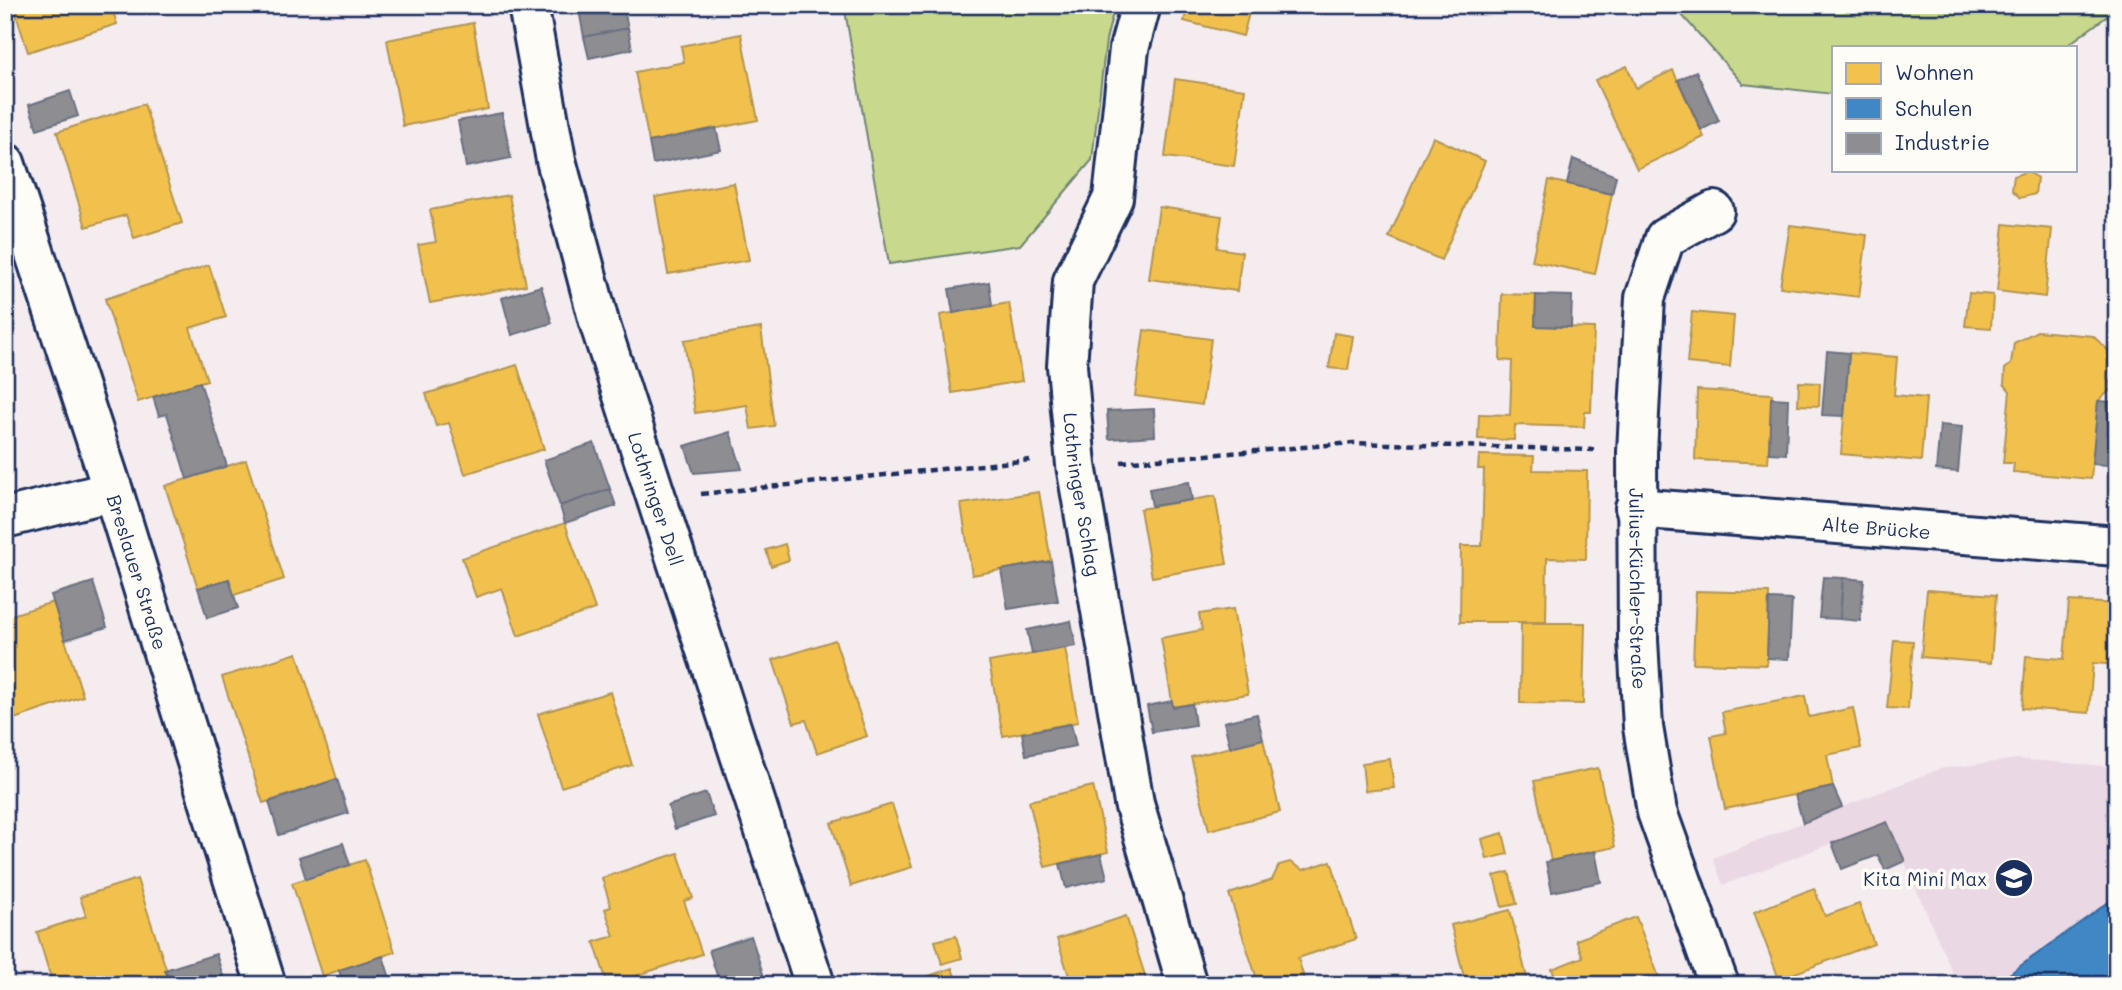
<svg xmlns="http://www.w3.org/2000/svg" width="2122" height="990" viewBox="0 0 2122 990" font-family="Mali,sans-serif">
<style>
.built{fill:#ebd8e5}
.green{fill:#c8d98d;stroke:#728476;stroke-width:2}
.homes{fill:#f2c14e;stroke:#b29553;stroke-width:2}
.schools{fill:#3f88c5;stroke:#346da6;stroke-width:2}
.industry{fill:#8d8d92;stroke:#6b7182;stroke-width:2}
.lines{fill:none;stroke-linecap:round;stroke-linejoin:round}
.minor-casing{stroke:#1b2f5e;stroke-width:44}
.path{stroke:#1b2f5e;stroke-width:4.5;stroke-dasharray:7 5;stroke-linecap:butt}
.minor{stroke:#fdfcf7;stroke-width:38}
.labels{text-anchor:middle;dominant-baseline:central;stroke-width:7;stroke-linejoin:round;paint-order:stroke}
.street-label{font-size:19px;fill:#1b2f5e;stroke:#fdfcf7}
.poi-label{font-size:19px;fill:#1b2f5e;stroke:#fdfcf7;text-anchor:end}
</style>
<rect width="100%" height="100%" fill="#f5ecef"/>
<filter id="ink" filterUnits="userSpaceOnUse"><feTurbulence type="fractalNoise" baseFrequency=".0143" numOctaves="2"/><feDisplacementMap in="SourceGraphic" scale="14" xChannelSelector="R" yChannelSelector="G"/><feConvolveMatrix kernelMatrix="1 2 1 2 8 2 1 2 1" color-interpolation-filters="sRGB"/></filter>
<g filter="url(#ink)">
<polygon class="built" points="2018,759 2117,767 2117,985 1958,985 1887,822 1723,885 1713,858 1939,769"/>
<g class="green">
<polygon points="844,5 1115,5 1106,40 1092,160 1020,245 889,264"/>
<polygon points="1673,5 2117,5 2117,9 2065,47 1833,47 1833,94 1743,84"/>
</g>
<g class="homes">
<polygon points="13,5 111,5 117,24 28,52"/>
<polygon points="1188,5 1251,5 1243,36 1184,21"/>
<polygon points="473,23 488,109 403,126 387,40"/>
<polygon points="741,34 758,120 649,142 635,72 684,62 681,46"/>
<polygon points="1627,66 1636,88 1673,70 1704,137 1637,169 1595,80"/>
<polygon points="1175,79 1245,89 1234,166 1165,157"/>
<polygon points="144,104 182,223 134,238 126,215 86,227 57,132"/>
<polygon points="1433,137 1485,161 1441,260 1389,237"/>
<polygon points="2028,171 2037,178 2035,194 2020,198 2012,190 2014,176"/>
<polygon points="1549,180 1612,194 1595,274 1532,261"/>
<polygon points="734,183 749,260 668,274 655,197"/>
<polygon points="509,195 526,285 430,303 418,245 436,242 430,210"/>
<polygon points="1159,207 1222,216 1217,248 1242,252 1237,291 1149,279"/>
<polygon points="2004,224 2052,229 2045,297 1997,291"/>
<polygon points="1790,225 1867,235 1859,297 1780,287"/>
<polygon points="209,265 226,317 190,328 207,380 138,402 105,299"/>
<polygon points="1969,293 1993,295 1991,328 1965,326"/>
<polygon points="1502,294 1536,295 1535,326 1594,328 1591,412 1585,412 1584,427 1515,425 1514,440 1478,439 1479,414 1510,415 1512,361 1500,360"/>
<polygon points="1009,303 1022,381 952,393 940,315"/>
<polygon points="1692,312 1734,316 1730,367 1687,363"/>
<polygon points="761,328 774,426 751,429 747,405 695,413 684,340"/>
<polygon points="1144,330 1211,339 1202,405 1135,396"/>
<polygon points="2037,331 2093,336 2109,351 2107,378 2114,387 2098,401 2091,479 2013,472 2014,463 2003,463 2010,391 2004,384 2005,369 2011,364 2014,343"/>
<polygon points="1334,333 1353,336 1348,370 1329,368"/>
<polygon points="1849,353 1897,357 1894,395 1926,398 1921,461 1841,454"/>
<polygon points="517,365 544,449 465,474 449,423 436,426 426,394"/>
<polygon points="1799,382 1820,383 1819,406 1798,405"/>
<polygon points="1697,390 1772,394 1768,463 1695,460"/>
<polygon points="1479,455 1534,456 1533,470 1587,471 1586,559 1547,558 1546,622 1460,622 1461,546 1482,546 1484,469 1478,469"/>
<polygon points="246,460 284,579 234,595 229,579 198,588 165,486"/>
<polygon points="1039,492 1051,561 972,575 961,504"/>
<polygon points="1215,496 1227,564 1152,577 1140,509"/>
<polygon points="565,523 595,609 518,636 502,588 476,597 462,558"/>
<polygon points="785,544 789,560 771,566 766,550"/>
<polygon points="1927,590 1996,595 1991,663 1921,657"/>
<polygon points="1696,591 1769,593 1767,665 1693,663"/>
<polygon points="2069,601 2117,604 2117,665 2093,663 2089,713 2022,708 2026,656 2064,659"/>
<polygon points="53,602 83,696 8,721 15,742 5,745 5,617"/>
<polygon points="1233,609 1248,694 1173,707 1161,638 1202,630 1199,614"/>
<polygon points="1521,623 1585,623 1583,704 1520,703"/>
<polygon points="835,640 867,736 817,753 806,720 794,723 773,660"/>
<polygon points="1894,640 1913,641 1908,709 1887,708"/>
<polygon points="1065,648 1078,722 1003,736 989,662"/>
<polygon points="297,653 337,779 263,803 222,677"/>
<polygon points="610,692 632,765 561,787 538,714"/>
<polygon points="1805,696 1809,717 1853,708 1861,748 1827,755 1833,787 1725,809 1711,736 1726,733 1722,712"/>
<polygon points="1263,739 1280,812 1209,830 1191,757"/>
<polygon points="1390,759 1394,788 1365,791 1362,763"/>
<polygon points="1598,768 1615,847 1551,861 1534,781"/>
<polygon points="1093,786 1108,852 1045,867 1029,801"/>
<polygon points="892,804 912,867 851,886 831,823"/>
<polygon points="1503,833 1508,854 1487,859 1482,839"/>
<polygon points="678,853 693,898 684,901 702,954 608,985 594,942 614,936 605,909 611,907 602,878"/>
<polygon points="365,860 395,952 322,976 292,883"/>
<polygon points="1331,861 1356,939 1298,958 1306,985 1259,985 1229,894 1272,880 1279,865 1290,862 1303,870"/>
<polygon points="1509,872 1517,904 1502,907 1494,876"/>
<polygon points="137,879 171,984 53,985 37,932 86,916 80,897"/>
<polygon points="1814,888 1825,916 1859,904 1874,944 1779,979 1754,912"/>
<polygon points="1510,910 1528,982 1466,985 1451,925"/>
<polygon points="1126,916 1148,985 1072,985 1057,939"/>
<polygon points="1636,917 1662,985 1558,985 1552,969 1583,957 1576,940"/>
<polygon points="956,936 962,958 942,964 935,941"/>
<polygon points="952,968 958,985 903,985"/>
</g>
<polygon class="schools" points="2117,896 2117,985 2016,985 2008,975"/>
<g class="industry">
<polygon points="602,5 623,5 628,28 584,37 579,10"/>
<polygon points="628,28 632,49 589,58 584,37"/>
<polygon points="1696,71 1719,121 1701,130 1678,80"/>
<polygon points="70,91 78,116 37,129 29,105"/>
<polygon points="502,113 511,158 466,167 458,121"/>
<polygon points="716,128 721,150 653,164 649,142"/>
<polygon points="1573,159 1616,176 1612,194 1567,184"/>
<polygon points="989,282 992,306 953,313 949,289"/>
<polygon points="541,286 552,323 512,335 502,298"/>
<polygon points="1536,295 1572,296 1571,327 1535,326"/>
<polygon points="1827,351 1849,353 1844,416 1822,415"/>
<polygon points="200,382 227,466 187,479 167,414 159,416 153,397"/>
<polygon points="1771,398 1788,399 1786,454 1769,453"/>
<polygon points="2098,401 2112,402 2107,465 2092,464"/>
<polygon points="1154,409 1155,436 1109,439 1107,411"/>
<polygon points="1940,425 1962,427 1958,472 1936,470"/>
<polygon points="730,432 742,469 694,473 685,446"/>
<polygon points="594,443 610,489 560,506 544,460"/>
<polygon points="1189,482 1192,500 1152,506 1149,489"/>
<polygon points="610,489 616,506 565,523 560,506"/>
<polygon points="1051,561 1058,601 1008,609 1001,570"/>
<polygon points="1823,577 1843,578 1840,619 1819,618"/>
<polygon points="1843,578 1864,580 1860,621 1840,619"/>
<polygon points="229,579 238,608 207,618 198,588"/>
<polygon points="93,582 107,627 65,640 51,595"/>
<polygon points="1769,599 1792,600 1789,659 1767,658"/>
<polygon points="1071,621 1076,646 1032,654 1027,630"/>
<polygon points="1172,701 1173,707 1192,704 1195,725 1152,732 1147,706"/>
<polygon points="1257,714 1263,739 1230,747 1224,722"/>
<polygon points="1071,724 1076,746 1026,755 1022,733"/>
<polygon points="337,779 348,813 279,835 269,802"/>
<polygon points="1833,787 1842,807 1803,823 1795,795"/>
<polygon points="706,793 714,816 675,829 668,806"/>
<polygon points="1887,822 1905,861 1885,870 1878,855 1842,869 1832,843"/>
<polygon points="343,843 350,865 306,879 299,857"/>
<polygon points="1595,851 1601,882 1552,892 1546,862"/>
<polygon points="1101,854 1107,878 1066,888 1060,864"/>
<polygon points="751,936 765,980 750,985 720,985 709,950"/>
<polygon points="216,954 226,985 171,985 165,970"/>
<polygon points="383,956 392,985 343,985 339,970"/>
</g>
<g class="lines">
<g class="minor-casing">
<g id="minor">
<path id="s1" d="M528 5 556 160 599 322 815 985"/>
<path id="s2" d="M1141 5 1129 49 1113 198 1073 281 1067 366 1076 465 1134 803 1187 985"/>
<path id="s3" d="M5 163 113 491 266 985"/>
<path id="s4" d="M1714 211 1665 238 1645 298 1637 452 1638 640 1643 727 1657 812 1719 985"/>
<path id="s5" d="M1635 508 2117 546"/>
<polyline points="5,518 113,491"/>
</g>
</g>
<g class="path">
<polyline points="1121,462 1353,443 1594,450"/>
<polyline points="701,494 1030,460"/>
</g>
<use href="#minor" class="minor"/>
</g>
</g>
<defs>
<g id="school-disc" transform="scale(2.0125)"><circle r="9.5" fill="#1b2f5e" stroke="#fdfcf7"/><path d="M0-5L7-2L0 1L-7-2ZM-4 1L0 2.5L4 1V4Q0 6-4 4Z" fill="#fff"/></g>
</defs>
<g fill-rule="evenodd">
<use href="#school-disc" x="2014" y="878"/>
</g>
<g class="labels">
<g class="street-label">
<text stroke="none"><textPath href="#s2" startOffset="502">Lothringer Schlag</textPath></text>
<text stroke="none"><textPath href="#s1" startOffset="511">Lothringer Dell</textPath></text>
<text stroke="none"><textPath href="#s5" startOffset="242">Alte Brücke</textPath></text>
<text stroke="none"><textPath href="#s3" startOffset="430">Breslauer Straße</textPath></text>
<text stroke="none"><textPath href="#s4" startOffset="410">Julius-Küchler-Straße</textPath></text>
</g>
<g class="poi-label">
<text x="1987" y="878">Kita Mini Max</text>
</g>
</g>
<rect width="2122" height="990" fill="none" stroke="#fdfcf7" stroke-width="28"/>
<rect x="14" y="14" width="2094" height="962" fill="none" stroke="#1b2f5e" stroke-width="2.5" filter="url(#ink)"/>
<rect x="1832" y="46" width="245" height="126" fill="#fdfcf7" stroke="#a3aaba" stroke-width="2"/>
<rect x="1846" y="63" width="35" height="21" fill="#f2c14e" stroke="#a3aaba" stroke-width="2"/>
<text x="1895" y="80" font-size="21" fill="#1b2f5e">Wohnen</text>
<rect x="1846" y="98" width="35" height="21" fill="#3f88c5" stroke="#a3aaba" stroke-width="2"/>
<text x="1895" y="116" font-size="21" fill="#1b2f5e">Schulen</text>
<rect x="1846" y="133" width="35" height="21" fill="#8d8d92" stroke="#a3aaba" stroke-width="2"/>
<text x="1895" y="150" font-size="21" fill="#1b2f5e">Industrie</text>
</svg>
